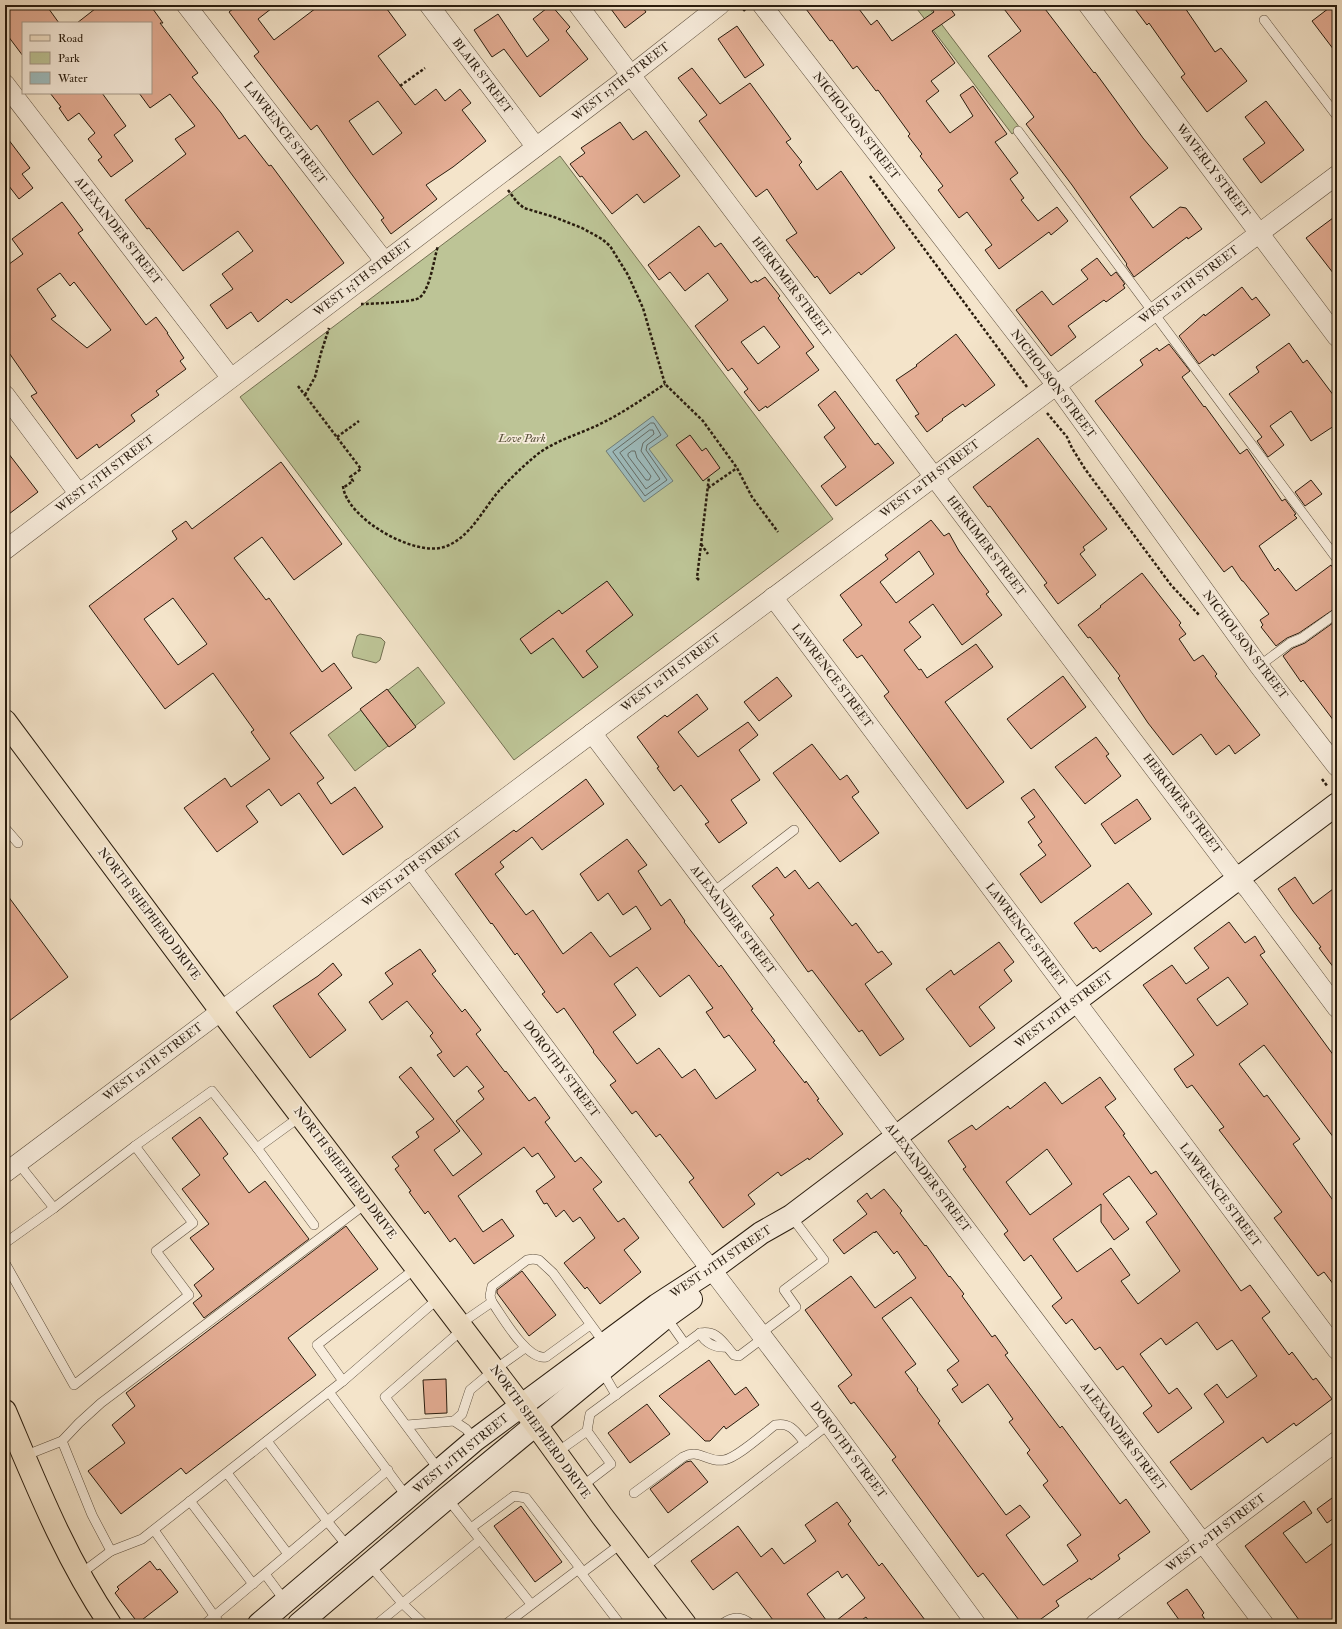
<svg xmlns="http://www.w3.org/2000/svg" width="1342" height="1629" viewBox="0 0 1342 1629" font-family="'IM FELL Double Pica',serif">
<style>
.green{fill:#bdc496;stroke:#737052}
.water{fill:#9ebdbf;stroke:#6f7d78}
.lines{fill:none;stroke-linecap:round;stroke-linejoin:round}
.shore{stroke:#646c66;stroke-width:1}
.building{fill:#e4ad94;stroke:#291c0e;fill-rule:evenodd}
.service-casing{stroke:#5c4e3d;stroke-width:10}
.minor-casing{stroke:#5c4e3d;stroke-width:20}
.secondary-casing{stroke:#291c0e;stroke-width:24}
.primary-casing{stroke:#291c0e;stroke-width:24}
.path{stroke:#291c0e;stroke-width:2.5;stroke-dasharray:3 2;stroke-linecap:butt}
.service{stroke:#f8eddd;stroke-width:9}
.minor{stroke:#f8eddd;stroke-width:19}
.secondary{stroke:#f8eddd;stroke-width:22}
.primary{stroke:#f4e4ca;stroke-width:22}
.labels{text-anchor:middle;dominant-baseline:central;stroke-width:3.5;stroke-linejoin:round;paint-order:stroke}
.street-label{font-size:12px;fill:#291c0e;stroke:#f8eddd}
.park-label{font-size:12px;font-style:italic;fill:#554e37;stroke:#f8eddd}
</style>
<rect width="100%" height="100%" fill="#f4e4ca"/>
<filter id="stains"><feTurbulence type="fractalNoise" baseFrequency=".005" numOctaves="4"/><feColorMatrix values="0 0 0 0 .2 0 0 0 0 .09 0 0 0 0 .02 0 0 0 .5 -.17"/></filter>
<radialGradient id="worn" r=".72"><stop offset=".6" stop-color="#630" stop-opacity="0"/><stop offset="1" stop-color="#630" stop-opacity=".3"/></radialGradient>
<g class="green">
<polygon points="914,5 927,5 1020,128 1012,134"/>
<polygon points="560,156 833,519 514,760 240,397"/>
<polygon points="360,634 381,638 385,642 380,660 376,663 353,657 352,653 357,636"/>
<polygon points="418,667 445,703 415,726 388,690"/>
<polygon points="361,710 388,746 355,771 328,735"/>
</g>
<polygon class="water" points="653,416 668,436 649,449 673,481 644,502 606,451"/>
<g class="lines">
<g class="shore">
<polygon points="651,423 654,423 661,435 647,445 646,450 667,480 645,496 613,452"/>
<polygon points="650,430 653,430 654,434 643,443 641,451 660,479 646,489 620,453"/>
<polygon points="632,451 635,451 637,458 651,476 649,480 646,480 628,456 628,454"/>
</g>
</g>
<g class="building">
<polygon points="5,5 46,5 59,23 23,23 23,56 5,32"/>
<polygon points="100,5 150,5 163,23 160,23 198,73 192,77 221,113 239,139 245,135 269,166 271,165 344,263 291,303 287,299 258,322 251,312 227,329 210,305 233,289 222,274 253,251 238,231 183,271 149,228 147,229 125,200 186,154 175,139 195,126 170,94 150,108 139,93 151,93 151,23 77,23"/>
<path d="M238 5H276L258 19 274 40 320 5H384L406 35 378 56 415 105 436 89 445 101 460 89 471 103 462 110 486 141 453 167 426 185 437 199 391 234 381 220 384 218 350 172 317 125 311 130 254 56 259 52 229 12ZM378 101 402 133 373 155 349 121Z"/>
<polygon points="551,5 570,27 566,31 588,59 540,97 504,49 492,57 474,30 498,14 527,57 549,40 533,19"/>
<polygon points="608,5 641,5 646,12 625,28"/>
<polygon points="803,5 856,5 871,25 877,20 892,41 934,12 929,5 948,5 955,15 932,31 955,63 931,81 939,91 926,101 950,133 973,116 960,95 973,86 1007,134 995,142 1018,173 1010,179 1024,198 1021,200 1038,221 1057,207 1068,221 1051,235 1049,232 999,269 985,250 992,245 967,212 959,218 938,190 943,186 920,156 922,154 908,136 910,134 878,90 876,91 857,66 853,69 832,40 830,41"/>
<polygon points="1001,5 1042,5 1094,73 1095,72 1106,87 1143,138 1168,168 1130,197 1153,228 1180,207 1186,208 1202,229 1188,239 1187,237 1134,277 1126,265 1127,264 1072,185 1026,124 1034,117 988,56 1021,31"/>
<polygon points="1132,5 1183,5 1215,52 1221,48 1247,81 1207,112 1181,77 1185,74 1168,50 1149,23 1147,25"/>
<polygon points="1333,5 1337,5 1337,54 1312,21"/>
<polygon points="737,26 764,65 745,78 718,39"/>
<polygon points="692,68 720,104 750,83 791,139 786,142 802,162 799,165 817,190 841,171 895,248 861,275 859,272 830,294 817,276 815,278 786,240 797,233 767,189 756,197 699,121 707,115 678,78"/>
<polygon points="50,93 102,93 126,126 114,135 133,161 111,177 98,160 102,157 88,139 95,133 79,113 68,121 59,108 61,107"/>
<polygon points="1266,101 1304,150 1261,183 1243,159 1265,143 1245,117"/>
<polygon points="620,122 633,140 646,131 680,176 644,203 637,194 612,214 582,176 580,177 570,164 585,153 581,148"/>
<polygon points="5,135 30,168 22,174 33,188 19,199 5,181"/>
<path d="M62 202 83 230 78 233 146 325 156 317 168 333H167L184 358 180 361 186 369 156 391 159 395 131 415 135 421 99 448 97 444 77 459 31 396 37 393 5 347V267L23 254 12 239ZM60 273 70 286 74 282 111 330 87 348 51 319 56 316 37 289Z"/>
<polygon points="1337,215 1337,278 1306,238"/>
<path d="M699 226 715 247 721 243 751 283 756 280 757 282 765 277 780 296 778 298 814 347 806 353 819 370 767 408 766 406 759 411 744 392 748 389 732 368 728 371 695 326 728 300 708 273 685 291 670 272 659 280 648 265ZM764 326 780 347 758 364 741 342Z"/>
<polygon points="1097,258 1111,276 1116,272 1125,284 1123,285 1125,288 1106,302 1104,300 1068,326 1076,337 1051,356 1016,310 1042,291 1053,305 1088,279 1081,270"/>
<polygon points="1242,287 1252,300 1256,297 1270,315 1214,356 1213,354 1199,364 1179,336 1204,314 1205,316"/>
<polygon points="956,334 995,385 965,407 963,404 942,419 943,420 927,432 915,416 919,414 896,380 917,366 916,365"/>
<polygon points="1289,343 1303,363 1307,360 1337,400 1337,424 1311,441 1291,411 1270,426 1284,445 1268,457 1257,441 1262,437 1229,394 1259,372 1256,367"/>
<polygon points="1169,344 1190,371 1182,377 1204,407 1205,406 1240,454 1247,449 1282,501 1285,499 1296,514 1294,515 1297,518 1259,546 1275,571 1278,568 1296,591 1331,565 1337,574 1337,607 1299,633 1287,638 1276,646 1261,627 1263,625 1260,620 1269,614 1243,581 1242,581 1232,566 1224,572 1095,401 1143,365 1140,360 1157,348 1159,351"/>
<polygon points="835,391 875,445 878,443 894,463 836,506 821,486 846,467 824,437 835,428 818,405"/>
<polygon points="690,435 702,451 706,448 720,468 703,481 676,445"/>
<polygon points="1038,438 1107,529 1083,547 1085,550 1080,554 1096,575 1058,604 1044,585 1047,583 990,506 988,507 973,487"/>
<polygon points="5,449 38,492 5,517"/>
<path d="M281 462 342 544 294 580 262 537 234 558 266 600 269 598 322 672 334 663 352 688 290 733 324 778 317 783 331 804 355 787 383 827 343 855 299 793 281 806 269 789 246 806 258 822 217 852 184 808 225 778 231 787 270 759 251 732 254 730 213 673 165 709 89 606 177 539 172 531 186 521 192 529ZM173 598 207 644 178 665 144 619Z"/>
<polygon points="1311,480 1322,494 1305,506 1295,492"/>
<path d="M931 520 944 536 949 533 959 551 989 592 986 594 1002 615 962 645 933 604 909 622 921 637 904 650 919 670 921 669 927 678 976 644 993 667 945 702 1004 782 967 809 884 696 889 692 862 655 857 658 843 640 862 625 840 595 888 559 885 555ZM919 551 934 574 896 603 880 582Z"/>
<polygon points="1142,573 1181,623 1179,625 1186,634 1179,639 1194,661 1203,655 1217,674 1215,676 1260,735 1235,754 1229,745 1216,755 1201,734 1173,755 1148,723 1118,678 1120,676 1090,637 1088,638 1078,625 1101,607 1100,606"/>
<polygon points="607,581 633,615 586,651 598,667 583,678 553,638 531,654 520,639 559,610 562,614"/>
<polygon points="1337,620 1337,725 1303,680 1301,682 1283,656 1293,648 1305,643"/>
<polygon points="1063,676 1086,707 1031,749 1007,719"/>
<polygon points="777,677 792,696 759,721 744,702"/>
<polygon points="387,689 416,727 389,747 360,709"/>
<polygon points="697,694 708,709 678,732 698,757 748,722 758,735 739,750 760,780 731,800 747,823 719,843 705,824 709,822 681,785 674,791 657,768 659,767 637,737 665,715 667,717"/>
<polygon points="1096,737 1109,754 1106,756 1121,776 1085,804 1055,767"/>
<polygon points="812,744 840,780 847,775 859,792 852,797 879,833 840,862 773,773"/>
<path d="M586 779 604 804 542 850 532 837 500 862 504 867 495 874 526 915 533 910 563 954 591 932 610 957 651 929 636 906 623 915 608 893 598 901 580 874 627 839 647 865 638 871 661 906 670 899 685 921 684 922 719 967 721 965 753 1009 751 1010 775 1041 773 1042 805 1083 806 1081 819 1099 817 1100 843 1134 809 1160 808 1158 781 1176 778 1172 748 1195 755 1204 723 1228 689 1182 694 1178 660 1134 656 1137 636 1111 632 1114 610 1085 616 1081 593 1052 594 1051 564 1008 557 1013 542 994 545 992 517 953 515 955 492 923 491 924 455 874 514 830 516 832ZM637 967 660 997 689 975 713 1008 706 1012 724 1038 729 1035 756 1070 716 1099 695 1069 682 1078 659 1048 637 1064 613 1032 636 1015 614 984Z"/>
<polygon points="1034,789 1091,866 1041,903 1020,874 1046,855 1038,845 1042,842 1028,822 1035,817 1021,798"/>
<polygon points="1137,799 1151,819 1115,844 1101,824"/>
<polygon points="777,867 785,878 795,870 809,889 818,882 852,926 856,923 878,953 882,951 892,964 865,984 904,1039 880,1056 862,1030 859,1032 812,970 808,972 770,918 774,915 752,886"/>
<polygon points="1295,877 1313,904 1337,886 1337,972 1319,948 1321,947 1293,911 1278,889"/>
<polygon points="1128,883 1152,914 1100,952 1096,947 1093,949 1074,923"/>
<polygon points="5,892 68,977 5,1024"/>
<path d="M1229 922 1245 943 1255 936 1265 952 1260 955 1337 1060V1142L1264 1045 1239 1064 1264 1097 1267 1095 1300 1139 1293 1144 1337 1206V1289L1324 1272 1318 1276 1274 1218 1282 1212 1219 1130 1224 1127 1192 1085 1187 1088 1174 1069 1194 1055 1143 985 1172 965 1186 984 1209 968 1194 948ZM1228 977 1248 1004 1217 1026 1197 999Z"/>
<polygon points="999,942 1014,962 1004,970 1012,981 979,1007 995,1028 970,1047 926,989 951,970 954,975"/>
<polygon points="420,949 436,971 432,974 462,1012 465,1009 481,1030 476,1034 505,1072 506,1071 529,1101 535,1097 550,1118 545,1122 575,1162 581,1157 602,1182 593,1189 618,1222 624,1218 639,1238 624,1250 641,1272 600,1304 587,1287 585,1289 564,1263 595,1238 580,1217 573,1222 564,1210 556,1217 547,1203 544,1204 536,1191 555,1177 538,1153 532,1157 524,1147 458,1196 483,1232 502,1219 514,1236 474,1264 455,1238 450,1242 428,1211 425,1214 409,1192 411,1191 395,1169 399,1166 392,1157 419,1137 416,1132 434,1119 399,1077 411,1067 460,1131 434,1150 453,1176 482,1154 456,1121 484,1099 478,1091 484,1087 467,1066 454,1077 437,1055 442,1052 430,1036 433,1033 407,1001 382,1020 369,1002 393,984 385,973"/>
<polygon points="333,963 342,975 318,994 346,1030 310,1058 273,1006 318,976"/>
<path d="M1100 1077 1116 1099 1105 1107 1125 1134 1123 1135 1151 1174 1156 1171 1241 1291 1250 1285 1270 1312 1262 1318 1289 1355 1292 1352 1313 1380 1316 1378 1332 1399 1296 1426 1294 1423 1267 1443 1263 1437 1191 1490 1170 1462 1224 1422 1204 1394 1217 1384 1227 1398 1257 1376 1232 1340 1217 1350 1197 1322 1166 1345 1161 1338 1140 1354 1169 1394 1177 1388 1192 1408 1158 1433 1143 1413 1152 1406 1123 1366 1117 1370 1100 1347 1095 1350 1072 1319 1066 1324 1052 1306 1062 1298 1031 1255 1024 1261 1013 1246 1004 1234 1008 1231 963 1169 966 1167 948 1141 972 1125 976 1130 1008 1106 1010 1109 1045 1082 1062 1104ZM1047 1149 1072 1184 1030 1215 1006 1182ZM1129 1176 1157 1214 1146 1222 1180 1271 1138 1304 1121 1281 1130 1275 1111 1248 1077 1272 1053 1239 1101 1204V1222L1114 1240 1129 1229 1103 1194Z"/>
<polygon points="200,1117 228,1154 223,1158 249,1193 265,1181 309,1239 204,1318 193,1303 202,1296 194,1285 214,1269 190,1238 209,1224 182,1189 200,1175 172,1138"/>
<path d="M884 1189 902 1211 900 1213 925 1246 926 1245 949 1277 950 1276 964 1294 962 1296 992 1337 995 1335 1008 1353 1005 1355 1060 1428 1062 1426 1120 1504 1126 1499 1150 1532 1118 1555 1120 1559 1091 1580 1090 1578 1056 1601 1059 1606 1034 1624H1022L983 1573 978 1577 892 1460 896 1457 854 1402 851 1404 838 1386 852 1375 805 1310 851 1276 875 1308 916 1278 897 1251 894 1254 876 1231 875 1233 874 1232 844 1254 833 1240 867 1214 857 1201 867 1193 871 1199ZM911 1297 959 1361 947 1370 958 1385 952 1389 962 1403 988 1384 1013 1419 1009 1422 1030 1450 1027 1453 1048 1481 1043 1485 1081 1535 1067 1545 1078 1561 1044 1585H1043L1006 1535 1030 1517 1020 1505 1006 1515 938 1423 940 1421 917 1390 918 1389 905 1372 916 1364 882 1318Z"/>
<polygon points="346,1226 378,1269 288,1338 316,1375 186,1474 181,1468 121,1514 88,1471 125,1443 112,1425 135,1406 126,1393"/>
<polygon points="522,1271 556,1315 529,1336 497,1293 497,1290"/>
<polygon points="709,1360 735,1395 746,1387 759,1405 726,1429 724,1426 710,1441 705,1441 659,1396"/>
<polygon points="446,1379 447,1413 425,1414 423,1380"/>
<polygon points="647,1404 670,1434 630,1463 608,1433"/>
<polygon points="691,1461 708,1482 668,1513 650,1489 686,1462"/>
<polygon points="1332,1498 1337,1505 1337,1516 1327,1523 1317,1509"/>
<polygon points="1304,1501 1312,1513 1283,1533 1306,1563 1337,1540 1337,1624 1302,1624 1245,1546"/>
<polygon points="837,1502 851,1521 848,1524 879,1566 882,1563 928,1624 871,1624 866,1617 856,1624 832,1624 865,1598 847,1574 842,1578 838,1571 807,1594 829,1624 776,1624 737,1572 713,1590 691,1561 738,1526 761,1557 772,1548 784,1564 816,1541 805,1525"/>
<polygon points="521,1506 562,1562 535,1582 494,1526"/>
<polygon points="150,1561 157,1570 160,1569 178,1592 138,1623 115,1593 119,1589 117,1587"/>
<polygon points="1187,1589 1204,1613 1202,1615 1208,1624 1182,1624 1167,1603"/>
</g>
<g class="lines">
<g class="service-casing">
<g id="service">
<polyline points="1264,20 1337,116"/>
<polyline points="1018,131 1337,559"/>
<polyline points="1259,666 1290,643 1302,638 1337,613"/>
<polyline points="5,828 18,843"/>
<polyline points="712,893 794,830"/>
<polyline points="135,1146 212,1091 257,1148 301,1116"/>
<polyline points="257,1148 314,1225"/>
<polyline points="18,1163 54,1208"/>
<polyline points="5,1243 54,1208 135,1146 193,1223 156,1251 189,1295 74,1385 5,1263"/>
<polyline points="666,1317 685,1344"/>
<polyline points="460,1324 492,1302"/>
<path d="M590 1325 546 1357C527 1361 502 1316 492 1302L490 1296 492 1286 527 1260 533 1259 539 1260 553 1273 605 1344"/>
<path d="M700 1333C705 1343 715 1348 727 1347"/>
<polyline points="760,1334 796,1307 784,1290 824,1260 791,1216"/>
<polyline points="602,1371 616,1395"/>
<polyline points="343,1381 317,1345 416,1268"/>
<polyline points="329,1392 407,1497"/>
<polyline points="454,1421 462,1414 470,1390 494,1370 525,1348"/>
<polyline points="407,1425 454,1421 466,1429 475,1440"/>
<polyline points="267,1441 327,1521 348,1547"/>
<path d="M556 1453 587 1431 590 1414 700 1333C718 1330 723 1343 734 1355L739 1356 763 1338"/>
<polyline points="24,1456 62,1441"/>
<polyline points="439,1470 385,1397 463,1329"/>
<polyline points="227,1473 288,1554"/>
<polyline points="581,1487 611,1464 587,1431"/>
<path d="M634 1493 683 1457C701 1448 706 1463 724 1460 737 1458 763 1434 775 1425 791 1422 796 1432 805 1443"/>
<polyline points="447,1498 531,1604"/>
<polyline points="190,1501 253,1584"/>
<polyline points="471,1528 514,1496 526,1498 580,1568 506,1624"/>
<polyline points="154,1530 220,1624"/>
<polyline points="111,1551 92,1515 62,1441 79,1423 101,1403 368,1202"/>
<polyline points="369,1564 402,1603 424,1624"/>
<polyline points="578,1569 620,1624"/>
<polyline points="642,1569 829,1424"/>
<polyline points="582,1573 622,1543"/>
<polyline points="265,1574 285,1601"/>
<polyline points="79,1575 111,1551 142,1539 343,1381 440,1297"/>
<polyline points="205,1624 388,1470"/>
<polyline points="377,1624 480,1540"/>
<path d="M722 1624C733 1616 741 1616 751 1624"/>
</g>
</g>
<g class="minor-casing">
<g id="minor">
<polyline points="186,5 385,262"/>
<polyline points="429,5 536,147"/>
<polyline points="578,5 1230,869 1249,890 1337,1008"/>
<polyline points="762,5 1056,385 1259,666 1337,767"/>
<polyline points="1088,5 1337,337"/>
<polyline points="5,84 231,378"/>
<polyline points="5,395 79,494"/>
<polyline points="5,550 631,75 720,5"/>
<polyline points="773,597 1337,1350"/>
<polyline points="592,733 1264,1624"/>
<polyline points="411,868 711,1270"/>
<polyline points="5,1173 1337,175"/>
<polyline points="718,1278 829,1424 976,1624"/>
<polyline points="1095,1624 1337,1441"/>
</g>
</g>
<g class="secondary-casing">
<g id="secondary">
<polyline points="259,1624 475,1440 657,1305 711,1270 761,1233 791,1216 1337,804"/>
<polyline points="299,1624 447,1498 666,1317 691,1299"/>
</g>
</g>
<g class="primary-casing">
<g id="primary">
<polyline points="5,721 221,1011 536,1425 602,1516 685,1624"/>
<path d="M5 1411C36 1484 65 1558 110 1624"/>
</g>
</g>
<g class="path">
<polyline points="740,5 745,11"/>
<polyline points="400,86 425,68"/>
<polyline points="870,176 1027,387"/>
<polyline points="508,190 517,202 524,208 554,217 582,228 602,239 610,246 628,275 643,308 665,384 703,421 737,468 752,497 778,532"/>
<path d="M361 304C370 304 414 302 419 298 430 291 434 258 438 246"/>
<polyline points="298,386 361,469 350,477 353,481 343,488"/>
<polyline points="305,395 315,377 321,353 329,328"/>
<polyline points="1047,413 1067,437 1072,448 1085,469 1171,585 1199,615"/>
<polyline points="337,437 359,421"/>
<path d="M343 486C346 518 414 557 444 547 469 539 482 511 498 492 509 480 521 468 533 458 552 441 578 435 600 424 623 413 644 398 665 384"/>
<polyline points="708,488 737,468"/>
<polyline points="701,544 708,554"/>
<polyline points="699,580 697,578 709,477"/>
<polyline points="1322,779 1328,787"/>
</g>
<use href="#service" class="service"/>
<use href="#minor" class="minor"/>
<use href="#secondary" class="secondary"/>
<use href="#primary" class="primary"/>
</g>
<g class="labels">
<g class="street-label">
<text transform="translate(482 76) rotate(53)">BLAIR STREET</text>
<text transform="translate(621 82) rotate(-38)">WEST 13TH STREET</text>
<text transform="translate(856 126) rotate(52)">NICHOLSON STREET</text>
<text transform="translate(285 133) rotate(52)">LAWRENCE STREET</text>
<text transform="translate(1213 171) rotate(53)">WAVERLY STREET</text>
<text transform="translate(118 231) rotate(52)">ALEXANDER STREET</text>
<text transform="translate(363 278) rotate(-37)">WEST 13TH STREET</text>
<text transform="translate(1189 285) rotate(-37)">WEST 12TH STREET</text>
<text transform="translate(791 287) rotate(53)">HERKIMER STREET</text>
<text transform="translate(1053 384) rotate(53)">NICHOLSON STREET</text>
<text transform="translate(105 474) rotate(-37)">WEST 13TH STREET</text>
<text transform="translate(930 479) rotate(-37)">WEST 12TH STREET</text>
<text transform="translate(986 546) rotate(53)">HERKIMER STREET</text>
<text transform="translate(1245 645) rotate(53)">NICHOLSON STREET</text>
<text transform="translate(671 673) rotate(-37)">WEST 12TH STREET</text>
<text transform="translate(832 676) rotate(53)">LAWRENCE STREET</text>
<text transform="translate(1182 804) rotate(53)">HERKIMER STREET</text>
<text transform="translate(412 868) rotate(-37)">WEST 12TH STREET</text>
<text transform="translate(149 914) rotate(53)">NORTH SHEPHERD DRIVE</text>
<text transform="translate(733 920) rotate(53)">ALEXANDER STREET</text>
<text transform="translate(1026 935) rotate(53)">LAWRENCE STREET</text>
<text transform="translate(1064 1010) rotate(-37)">WEST 11TH STREET</text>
<text transform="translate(153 1062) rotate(-37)">WEST 12TH STREET</text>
<text transform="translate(561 1069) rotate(53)">DOROTHY STREET</text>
<text transform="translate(345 1173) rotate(53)">NORTH SHEPHERD DRIVE</text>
<text transform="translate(928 1178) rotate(53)">ALEXANDER STREET</text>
<text transform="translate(1220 1195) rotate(53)">LAWRENCE STREET</text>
<text transform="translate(721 1262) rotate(-34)">WEST 11TH STREET</text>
<text transform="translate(540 1432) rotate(54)">NORTH SHEPHERD DRIVE</text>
<text transform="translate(1123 1437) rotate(53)">ALEXANDER STREET</text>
<text transform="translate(848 1450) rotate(53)">DOROTHY STREET</text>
<text transform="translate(461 1454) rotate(-39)">WEST 11TH STREET</text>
<text transform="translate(1216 1533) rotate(-37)">WEST 10TH STREET</text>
</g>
<g class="park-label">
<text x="522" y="438">Love Park</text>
</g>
</g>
<rect width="1342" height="1629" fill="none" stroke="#f4e4ca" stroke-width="20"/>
<rect x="6" y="6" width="1330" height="1617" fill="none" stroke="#291c0e" stroke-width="2"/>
<rect x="10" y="10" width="1322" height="1609" fill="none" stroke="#291c0e"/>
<rect x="22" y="22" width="130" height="72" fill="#f8eddd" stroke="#a5998a"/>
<rect x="30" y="35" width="20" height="6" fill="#f4e4ca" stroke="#a5998a"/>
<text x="58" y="42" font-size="12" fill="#291c0e">Road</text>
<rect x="30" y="52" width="20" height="12" fill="#bdc496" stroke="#a5998a"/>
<text x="58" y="62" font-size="12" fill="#291c0e">Park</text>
<rect x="30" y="72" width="20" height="12" fill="#9ebdbf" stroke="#a5998a"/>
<text x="58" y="82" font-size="12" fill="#291c0e">Water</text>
<rect width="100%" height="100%" filter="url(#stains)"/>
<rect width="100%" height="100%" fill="url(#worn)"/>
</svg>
